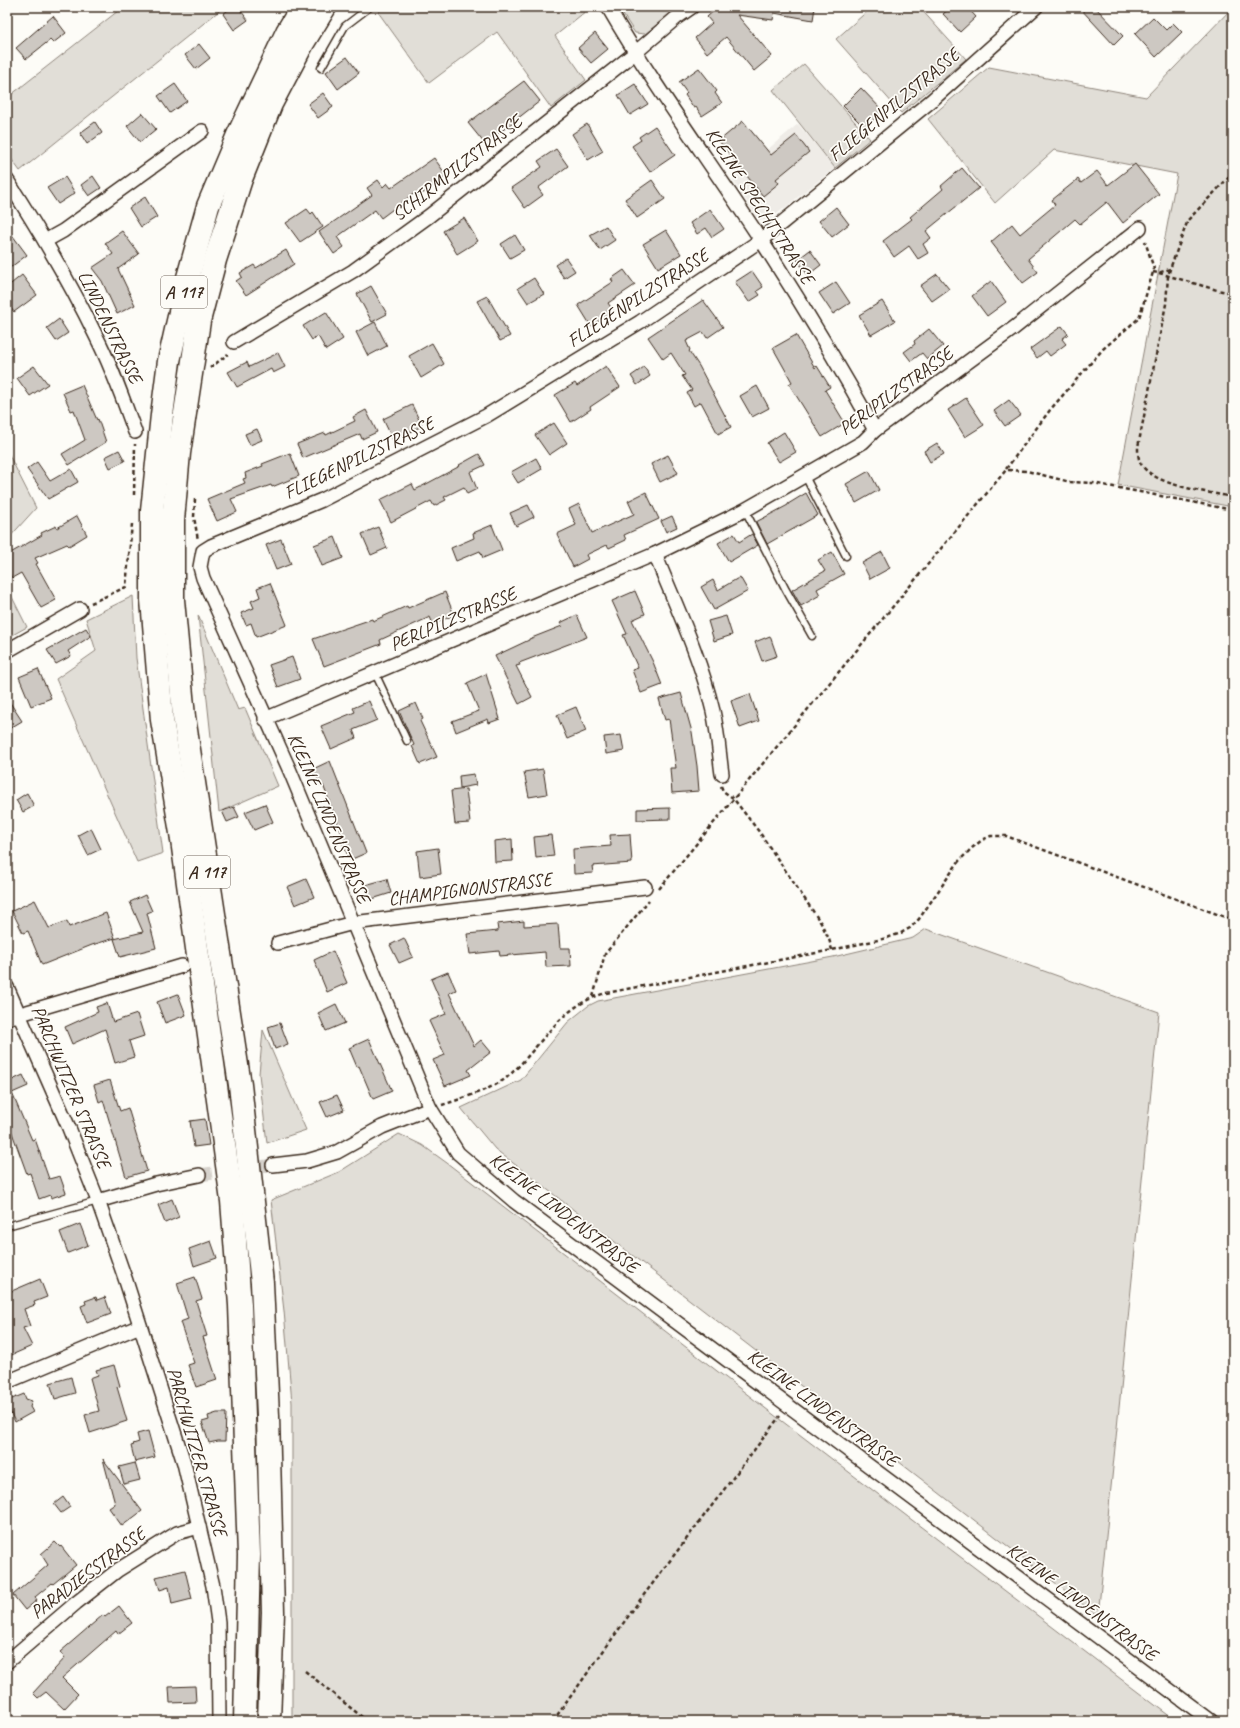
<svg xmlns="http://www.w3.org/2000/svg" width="1240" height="1728" viewBox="0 0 1240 1728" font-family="Caveat,sans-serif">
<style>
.built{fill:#efece7}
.green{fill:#e1ded7;stroke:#8e847a}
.building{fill:#cdc8c2;stroke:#3b2a1e}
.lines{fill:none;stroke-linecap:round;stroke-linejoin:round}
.street-tunnel{stroke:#d6d2cc;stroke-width:13;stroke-dasharray:13 6;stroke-linecap:butt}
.lane-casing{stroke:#3b2a1e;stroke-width:9}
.street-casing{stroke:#3b2a1e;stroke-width:16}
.highway-casing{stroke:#3b2a1e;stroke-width:25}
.path{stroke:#3b2a1e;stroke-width:2.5;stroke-dasharray:4 3;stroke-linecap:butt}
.lane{stroke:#fdfcf7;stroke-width:6}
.street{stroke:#fdfcf7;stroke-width:13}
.highway{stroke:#fdfcf7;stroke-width:22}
.labels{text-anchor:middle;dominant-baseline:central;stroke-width:3.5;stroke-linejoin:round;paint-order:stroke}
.shield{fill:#fdfcf7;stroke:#75695f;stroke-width:1}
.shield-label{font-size:18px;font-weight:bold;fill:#3b2a1e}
.street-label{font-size:19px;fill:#3b2a1e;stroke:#fdfcf7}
</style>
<rect width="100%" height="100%" fill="#fdfcf7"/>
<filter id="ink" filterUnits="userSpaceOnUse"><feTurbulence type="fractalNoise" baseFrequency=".025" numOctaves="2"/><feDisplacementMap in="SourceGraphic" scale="8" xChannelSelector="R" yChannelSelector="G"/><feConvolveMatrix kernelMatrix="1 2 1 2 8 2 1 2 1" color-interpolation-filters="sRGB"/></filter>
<g filter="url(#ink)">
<polygon class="built" points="798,124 835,168 768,221 759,220 732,179"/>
<g class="green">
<polygon points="123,7 224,7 20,171 7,153 7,98"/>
<polygon points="385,7 591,7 555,36 586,80 551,108 497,32 429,83 378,12"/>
<polygon points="618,7 679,7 645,34 635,33"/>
<polygon points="872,7 919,7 966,59 901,113 836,39"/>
<polygon points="1233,7 1233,507 1118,485 1177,174 1054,150 995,203 928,119 989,67 1146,97"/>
<polygon points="804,64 870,139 835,168 773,90"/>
<polygon points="7,451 36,508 7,540"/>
<polygon points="7,587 27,627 7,638"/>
<polygon points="133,596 136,658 163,853 137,862 56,679 96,651 86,619"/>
<polygon points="198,615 238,710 245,708 278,786 219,812"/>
<polygon points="926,929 1159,1012 1098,1616 495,1149 461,1108 521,1080 568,1022 588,1006 598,1001 833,957 913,938"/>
<polygon points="263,1030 306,1130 267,1143 259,1074"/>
<polygon points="399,1134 422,1145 447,1163 778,1418 1176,1721 292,1721 292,1403 284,1311 271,1200 339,1172"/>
</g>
<g class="building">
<polygon points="232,7 238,7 248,20 234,30 223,14"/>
<polygon points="718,7 731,7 732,9 733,7 815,7 813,20 774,13 773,20 737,15 772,56 754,71 726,37 707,53 695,38 712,23 707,17"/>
<polygon points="951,7 967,7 976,17 960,32 943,14"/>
<polygon points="1079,7 1095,7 1123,36 1114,45"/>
<polygon points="53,16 66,33 53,43 50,40 26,59 16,48"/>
<polygon points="1153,17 1166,30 1173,23 1182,32 1156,57 1135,34"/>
<polygon points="595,33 608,49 591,63 578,48"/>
<polygon points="199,44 210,58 196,69 185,55"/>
<polygon points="347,57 359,73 338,89 326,72"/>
<polygon points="699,68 717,91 715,93 722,103 702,116 696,107 694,108 685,95 687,93 679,82"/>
<polygon points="524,81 540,101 485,144 468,123"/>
<polygon points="175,84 187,101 170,113 158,96"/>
<polygon points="635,84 648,104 630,115 618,95"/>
<polygon points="861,88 883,111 865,128 843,106"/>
<polygon points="323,93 333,107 318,118 308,104"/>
<polygon points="142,113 156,129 140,142 127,126"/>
<polygon points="743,121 771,155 796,135 809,152 776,179 779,183 763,196 719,141"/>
<polygon points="95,122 102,133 87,144 80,133"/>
<polygon points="587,124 603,151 588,160 572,134"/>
<polygon points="655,126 675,155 650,172 632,146 641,140 639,137"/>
<polygon points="556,149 568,166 538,188 543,195 525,208 511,188 542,167 538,161"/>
<polygon points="434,158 447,176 419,196 416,192 381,218 375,210 337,237 344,247 334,254 319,232 372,195 367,188 378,180 383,187 387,183 391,188"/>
<polygon points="1135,164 1159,194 1123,223 1107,202 1080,224 1075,219 1028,259 1038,272 1023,283 991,242 1012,224 1020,234 1055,205 1052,200 1078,179 1081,183 1097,171 1108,185"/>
<polygon points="962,168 979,188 926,231 931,238 923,244 928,253 918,259 909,246 894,257 883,241 912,219 910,217 943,189 941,186"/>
<polygon points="93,176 101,188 89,196 81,185"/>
<polygon points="65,177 75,193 58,204 47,188"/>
<polygon points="652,180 665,199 637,218 625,199"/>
<polygon points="145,197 157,217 141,227 129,208"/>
<polygon points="836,207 849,224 832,237 819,221"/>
<polygon points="307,209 311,214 313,212 323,227 300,242 286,223"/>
<polygon points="710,209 724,229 712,237 706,228 697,234 690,223"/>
<polygon points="464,218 478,241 457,254 443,231"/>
<polygon points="606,226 615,240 600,250 590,235"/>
<polygon points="7,228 27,255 7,270"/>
<polygon points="666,230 681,254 658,268 643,244"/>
<polygon points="122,231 139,254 118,269 135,305 117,314 102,281 92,268 113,254 105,243"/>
<polygon points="515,235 524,250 510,258 501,244"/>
<polygon points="286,250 294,264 246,295 236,281 242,277 240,273 254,265 256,268"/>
<polygon points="810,250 821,265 808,275 797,260"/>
<polygon points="566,258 575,271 564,278 555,265"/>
<polygon points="624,270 635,285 608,303 614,312 591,326 578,305 613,282 611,279"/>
<polygon points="752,271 763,287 757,291 760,295 749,302 735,282"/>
<polygon points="937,274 949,289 932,301 920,286"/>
<polygon points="22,275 37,295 14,312 7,303 7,287"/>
<polygon points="534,278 544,294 528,303 518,288"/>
<polygon points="991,281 1006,302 987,316 972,296"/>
<polygon points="836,282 850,303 833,314 819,293"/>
<polygon points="371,286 387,314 372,322 357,294"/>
<polygon points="487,296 510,336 500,341 477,301"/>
<polygon points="703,300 723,327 707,338 703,332 686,341 690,350 689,351 699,366 731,427 718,434 701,402 694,406 687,393 692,390 682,376 685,375 671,353 663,359 648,337"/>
<polygon points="882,301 895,321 871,335 859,315"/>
<polygon points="326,312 343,339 326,350 318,336 312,340 303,326"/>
<polygon points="59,319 68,333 56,341 47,328"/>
<polygon points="375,322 387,346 368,356 356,332"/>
<polygon points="1062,326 1068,334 1062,339 1066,344 1050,356 1046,351 1037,358 1030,349"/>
<polygon points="929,329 943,346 927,359 922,353 911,361 904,352 915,344 914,341"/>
<polygon points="796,335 815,368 817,366 830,387 825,390 845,423 822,437 789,384 792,382 773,348"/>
<polygon points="432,343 444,364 421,378 409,356"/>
<polygon points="278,353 285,367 273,373 271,369 237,387 228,372 247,362 249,367"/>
<polygon points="34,366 48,384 30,396 17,378"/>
<polygon points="606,366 620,387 590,407 591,409 571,422 555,395 575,383 577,386"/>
<polygon points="644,367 650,376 637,385 631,376"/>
<polygon points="82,385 97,420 98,419 106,442 69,465 62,454 85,440 74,410 71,411 63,393"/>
<polygon points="757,386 769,408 752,417 740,396"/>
<polygon points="966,398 984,425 965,437 948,410"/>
<polygon points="1009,400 1021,415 1005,426 994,411"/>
<polygon points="412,405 422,426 393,440 383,419"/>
<polygon points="366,410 377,432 362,439 360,434 303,458 297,444 325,433 326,435 355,421 353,417"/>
<polygon points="554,423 567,443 549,455 535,435"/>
<polygon points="257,429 262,440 250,445 245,434"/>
<polygon points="784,432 796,452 779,462 767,443"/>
<polygon points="937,443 944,454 930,462 924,451"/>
<polygon points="119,450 125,461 110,468 105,457"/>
<polygon points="290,453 299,476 272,487 271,485 231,499 237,512 217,521 207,499 245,483 243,479 246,478 245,473 263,466 262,464"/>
<polygon points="479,454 485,465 470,472 477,489 467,494 464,487 444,497 446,500 434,506 431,501 391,522 380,500 412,484 415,490 460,466 459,465"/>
<polygon points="668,455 678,473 660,482 651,464"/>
<polygon points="536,458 542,469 518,483 511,472"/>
<polygon points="37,462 50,481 71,469 78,482 48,499 27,469"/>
<polygon points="869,471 879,490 856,503 846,484"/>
<polygon points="646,492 659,519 624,535 626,540 609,548 607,545 586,555 588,559 573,567 557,534 576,525 569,509 579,504 592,533 634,514 628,501"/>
<polygon points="806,493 818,515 767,544 756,522 788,505 788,504"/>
<polygon points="528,505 534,517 516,526 510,513"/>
<polygon points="77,516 87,535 69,546 67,544 35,558 38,563 36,564 56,600 41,608 21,573 12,578 7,570 7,555 42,535 41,533 56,526 57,528"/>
<polygon points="672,516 677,527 666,532 661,521"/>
<polygon points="492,525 502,550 483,558 480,551 456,561 451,548 474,538 473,533"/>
<polygon points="378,527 387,548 371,555 362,534"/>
<polygon points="734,534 739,542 752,534 758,545 729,562 718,543"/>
<polygon points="335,537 343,558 322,566 314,545"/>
<polygon points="281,539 291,564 276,570 266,545"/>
<polygon points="832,552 844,574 817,589 820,595 801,606 792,590 825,571 818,560"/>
<polygon points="882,552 890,568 870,579 862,563"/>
<polygon points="740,577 748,591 714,610 701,587 713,580 718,590"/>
<polygon points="270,583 287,625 256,637 251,623 246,625 241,613 254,608 251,601 260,597 257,588"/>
<polygon points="635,591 645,614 632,620 653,662 662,685 641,693 632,670 638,668 623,635 627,634 612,601"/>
<polygon points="445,592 454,615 433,624 430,617 380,640 381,644 324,666 313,639 372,619 373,621 407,606 408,608"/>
<polygon points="577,615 587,637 519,663 520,665 516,666 532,697 519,704 495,656 529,640 529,639 562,626 560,623"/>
<polygon points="726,616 732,635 714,641 708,621"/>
<polygon points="86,628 91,636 68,651 71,656 56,664 47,650"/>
<polygon points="770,636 777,656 762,661 755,642"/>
<polygon points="292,657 300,679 278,687 269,665"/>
<polygon points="38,669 51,698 31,706 19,677"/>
<polygon points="486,674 500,719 489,723 488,719 456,732 452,721 479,711 467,683"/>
<polygon points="681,693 692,732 697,766 699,791 672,793 670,768 676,768 669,719 665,720 659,699"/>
<polygon points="750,694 759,721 740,728 731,701"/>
<polygon points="7,698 22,721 7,730"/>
<polygon points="369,701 377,720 353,730 356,738 331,749 321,726 355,712 353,708"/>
<polygon points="416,703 423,719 420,721 437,757 420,764 412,746 414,745 399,711"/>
<polygon points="576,707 586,731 567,739 557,715"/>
<polygon points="621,735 624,751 606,754 604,737"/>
<polygon points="330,761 366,853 350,860 340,838 343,837 323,785 321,786 313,769"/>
<polygon points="543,769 547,794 529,797 524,772"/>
<polygon points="474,774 476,785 460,788 459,776"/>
<polygon points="466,789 470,823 455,824 451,791"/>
<polygon points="27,793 34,806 23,812 16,800"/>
<polygon points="265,804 273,822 254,830 245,812"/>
<polygon points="234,807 239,817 227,822 222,811"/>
<polygon points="670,808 670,819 637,820 637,809"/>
<polygon points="91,828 101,849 88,855 78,835"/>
<polygon points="630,834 632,863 592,866 593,873 574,874 573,849 611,846 610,835"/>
<polygon points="551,835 554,856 536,858 534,837"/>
<polygon points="512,839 513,861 495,862 494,841"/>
<polygon points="438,848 441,874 420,877 417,851"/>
<polygon points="306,879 314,897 295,905 287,887"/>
<polygon points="387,879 391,893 369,900 365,885"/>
<polygon points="145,895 152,911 147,913 156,948 120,957 114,939 143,932 130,902"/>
<polygon points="35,900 49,928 67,921 69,927 106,913 115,938 92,945 42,965 28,931 23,933 12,911"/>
<polygon points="524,921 524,926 558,924 560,948 570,948 571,966 546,967 545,952 500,956 499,951 470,954 467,934 498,931 497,924"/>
<polygon points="404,938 413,957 399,963 390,945"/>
<polygon points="333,951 347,983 327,992 314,960"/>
<polygon points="448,972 456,990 449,993 474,1046 481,1040 491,1052 468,1070 471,1075 445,1086 433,1060 445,1055 429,1021 446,1014 431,979"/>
<polygon points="178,994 186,1015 165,1023 157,1002"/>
<polygon points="107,1003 113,1022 137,1014 144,1036 129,1041 134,1057 115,1063 105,1029 72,1044 65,1027 98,1012 96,1007"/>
<polygon points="336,1004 345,1023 326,1031 318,1013"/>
<polygon points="280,1023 288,1044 275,1049 268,1027"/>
<polygon points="369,1039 392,1091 373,1099 359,1066 357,1067 349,1048"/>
<polygon points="23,1075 28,1086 12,1093 32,1140 35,1139 49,1179 60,1176 66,1193 51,1198 50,1195 39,1199 30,1173 27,1174 11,1130 7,1132 7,1080 8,1082"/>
<polygon points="110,1080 120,1111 128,1108 147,1171 126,1177 103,1100 99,1102 94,1085"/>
<polygon points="337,1095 344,1110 327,1117 320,1102"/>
<polygon points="205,1119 209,1145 194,1147 190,1121"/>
<polygon points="172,1199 179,1217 165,1223 158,1205"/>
<polygon points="80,1224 88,1245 68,1253 60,1232"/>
<polygon points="211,1241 217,1258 194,1266 189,1249"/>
<polygon points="195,1277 202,1299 196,1301 207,1336 203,1337 217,1380 196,1387 188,1365 194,1363 180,1322 188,1319 177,1283"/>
<polygon points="40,1279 47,1297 34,1302 35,1305 24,1309 30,1326 23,1328 32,1346 7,1357 7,1293"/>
<polygon points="96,1297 97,1300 105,1297 111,1314 87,1323 81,1306 86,1304 85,1301"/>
<polygon points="114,1365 120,1386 117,1387 127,1421 90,1433 85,1415 99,1411 90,1378 98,1375 96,1370"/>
<polygon points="71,1377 75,1393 55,1399 50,1383"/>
<polygon points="24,1394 26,1399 32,1401 30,1407 33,1412 15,1422 7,1405 7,1401"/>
<polygon points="217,1413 226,1413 225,1441 218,1441 209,1443 202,1422 209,1420 208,1416"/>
<polygon points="148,1431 155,1457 135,1462 131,1446 134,1445 133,1444 139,1442 137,1434"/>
<polygon points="103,1459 142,1511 122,1526 109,1508 115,1504"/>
<polygon points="135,1463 140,1480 124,1484 119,1467"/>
<polygon points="63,1497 70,1507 61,1513 54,1504"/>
<polygon points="55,1542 60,1547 61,1546 76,1565 53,1584 52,1583 35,1597 37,1600 25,1610 13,1595 48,1565 41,1554"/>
<polygon points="185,1570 192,1599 172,1604 169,1587 160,1590 156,1577"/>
<polygon points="119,1606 132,1623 118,1634 116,1631 62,1678 78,1694 64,1709 46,1692 38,1698 33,1693 65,1658 60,1652 103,1615 105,1617"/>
<polygon points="195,1686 196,1702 170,1703 169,1687"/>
</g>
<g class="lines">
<polyline class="street-tunnel" points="199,1175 273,1165"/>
<g class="lane-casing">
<g id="lane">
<polyline points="321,68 345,26 370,7"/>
<polyline points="805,476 846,556"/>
<polyline points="745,510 786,590 812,636"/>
<polyline points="375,673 407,741"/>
<polyline points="7,1226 98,1201"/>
</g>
</g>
<g class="street-casing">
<g id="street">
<path d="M608 7C655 88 710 162 761 240 801 302 839 365 875 430"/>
<polyline points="1036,7 931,101 761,240 640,322 486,416 322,500 211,546 203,551 200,567 203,578 290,771 430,1108 458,1153 514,1201 1211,1721"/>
<path d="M7 180C39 230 70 282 96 336 112 367 123 399 135 432"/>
<polyline points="45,241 63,231 202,131"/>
<polyline points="234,342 353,271 429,216 635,53 676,18 692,7"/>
<path d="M655 554C676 606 700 656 713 711 718 732 719 753 722 774"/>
<polyline points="7,651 80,609"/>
<polyline points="265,719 655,554 745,510 863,442 875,430 1014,328 1140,228"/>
<polyline points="278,943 353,923 645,887"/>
<polyline points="7,987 69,1128 98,1201 126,1281 184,1463 213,1586 218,1622 219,1721"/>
<polyline points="7,1018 182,966"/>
<polyline points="273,1165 307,1161 337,1152 382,1127 430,1108"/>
<polyline points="98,1201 156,1184 199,1175"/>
<polyline points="7,1382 140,1326"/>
<polyline points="7,1662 76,1603 118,1570 177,1533 199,1527"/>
</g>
</g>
<g class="highway-casing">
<g id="highway">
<polyline points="245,1721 249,1555 240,1305 232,1201 181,833 162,720 152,600 152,511 162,415 169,361 187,281 208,206 238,135 287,32 302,7"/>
<polyline points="269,1721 273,1612 268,1416 262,1283 240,1085 184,717 173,600 173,520 179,453 199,321 215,260 241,179 271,104 303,43 325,7"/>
</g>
</g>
<g class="path">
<path d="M1170 269 1168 276 1166 304 1138 447C1138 451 1138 458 1140 462 1151 486 1209 492 1233 497"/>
<polyline points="1153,272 1158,273 1170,269 1188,220 1233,173"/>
<polyline points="1159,273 1217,290 1233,293"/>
<polyline points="210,368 228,354"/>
<polyline points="1006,469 1050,410 1103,349 1139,318 1154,269 1145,241"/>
<polyline points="134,495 135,444"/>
<polyline points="195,499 194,517 198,540"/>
<polyline points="91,603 126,587 132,524"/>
<polyline points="721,786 723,791 733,798 760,833 821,923 829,939 832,950"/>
<polyline points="659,889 1006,470 1027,471 1070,482 1093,483 1233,510"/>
<polyline points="593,997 605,954 649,900"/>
<path d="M442 1105C458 1100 492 1089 505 1079 542 1048 556 1007 606 993L832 950 887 938 901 933 910 928 919 919 959 861 972 848 982 840 991 836H1006L1233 920"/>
<polyline points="305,1671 367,1721"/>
<polyline points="553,1721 640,1600 780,1416"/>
</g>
<use href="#lane" class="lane"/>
<use href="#street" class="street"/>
<use href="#highway" class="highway"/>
</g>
</g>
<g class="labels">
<g class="shield">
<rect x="161" y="276" width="46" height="32" rx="3"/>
<rect x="184" y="856" width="46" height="32" rx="3"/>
</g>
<g class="shield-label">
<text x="184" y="292">A 117</text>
<text x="207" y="872">A 117</text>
</g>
<g class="street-label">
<text transform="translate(894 105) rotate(-40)">FLIEGENPILZSTRASSE</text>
<text transform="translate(457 168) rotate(-38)">SCHIRMPILZSTRASSE</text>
<text transform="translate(760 206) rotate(57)">KLEINE SPECHTSTRASSE</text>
<text transform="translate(638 298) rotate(-33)">FLIEGENPILZSTRASSE</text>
<text transform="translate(110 327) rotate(64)">LINDENSTRASSE</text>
<text transform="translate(896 391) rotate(-36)">PERLPILZSTRASSE</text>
<text transform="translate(359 458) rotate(-26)">FLIEGENPILZSTRASSE</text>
<text transform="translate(453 619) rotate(-23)">PERLPILZSTRASSE</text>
<text transform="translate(329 818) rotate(67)">KLEINE LINDENSTRASSE</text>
<text transform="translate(470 889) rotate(-7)">CHAMPIGNONSTRASSE</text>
<text transform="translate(71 1087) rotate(67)">PARCHWITZER STRASSE</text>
<text transform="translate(564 1213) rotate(38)">KLEINE LINDENSTRASSE</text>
<text transform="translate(823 1408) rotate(37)">KLEINE LINDENSTRASSE</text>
<text transform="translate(197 1452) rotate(74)">PARCHWITZER STRASSE</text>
<text transform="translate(88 1573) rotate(-37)">PARADIESSTRASSE</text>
<text transform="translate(1082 1602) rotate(37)">KLEINE LINDENSTRASSE</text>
</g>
</g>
<rect width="1240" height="1728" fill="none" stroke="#fdfcf7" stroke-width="24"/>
<rect x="12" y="12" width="1216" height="1704" fill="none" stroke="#3b2a1e" stroke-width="1.5" filter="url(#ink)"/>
</svg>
